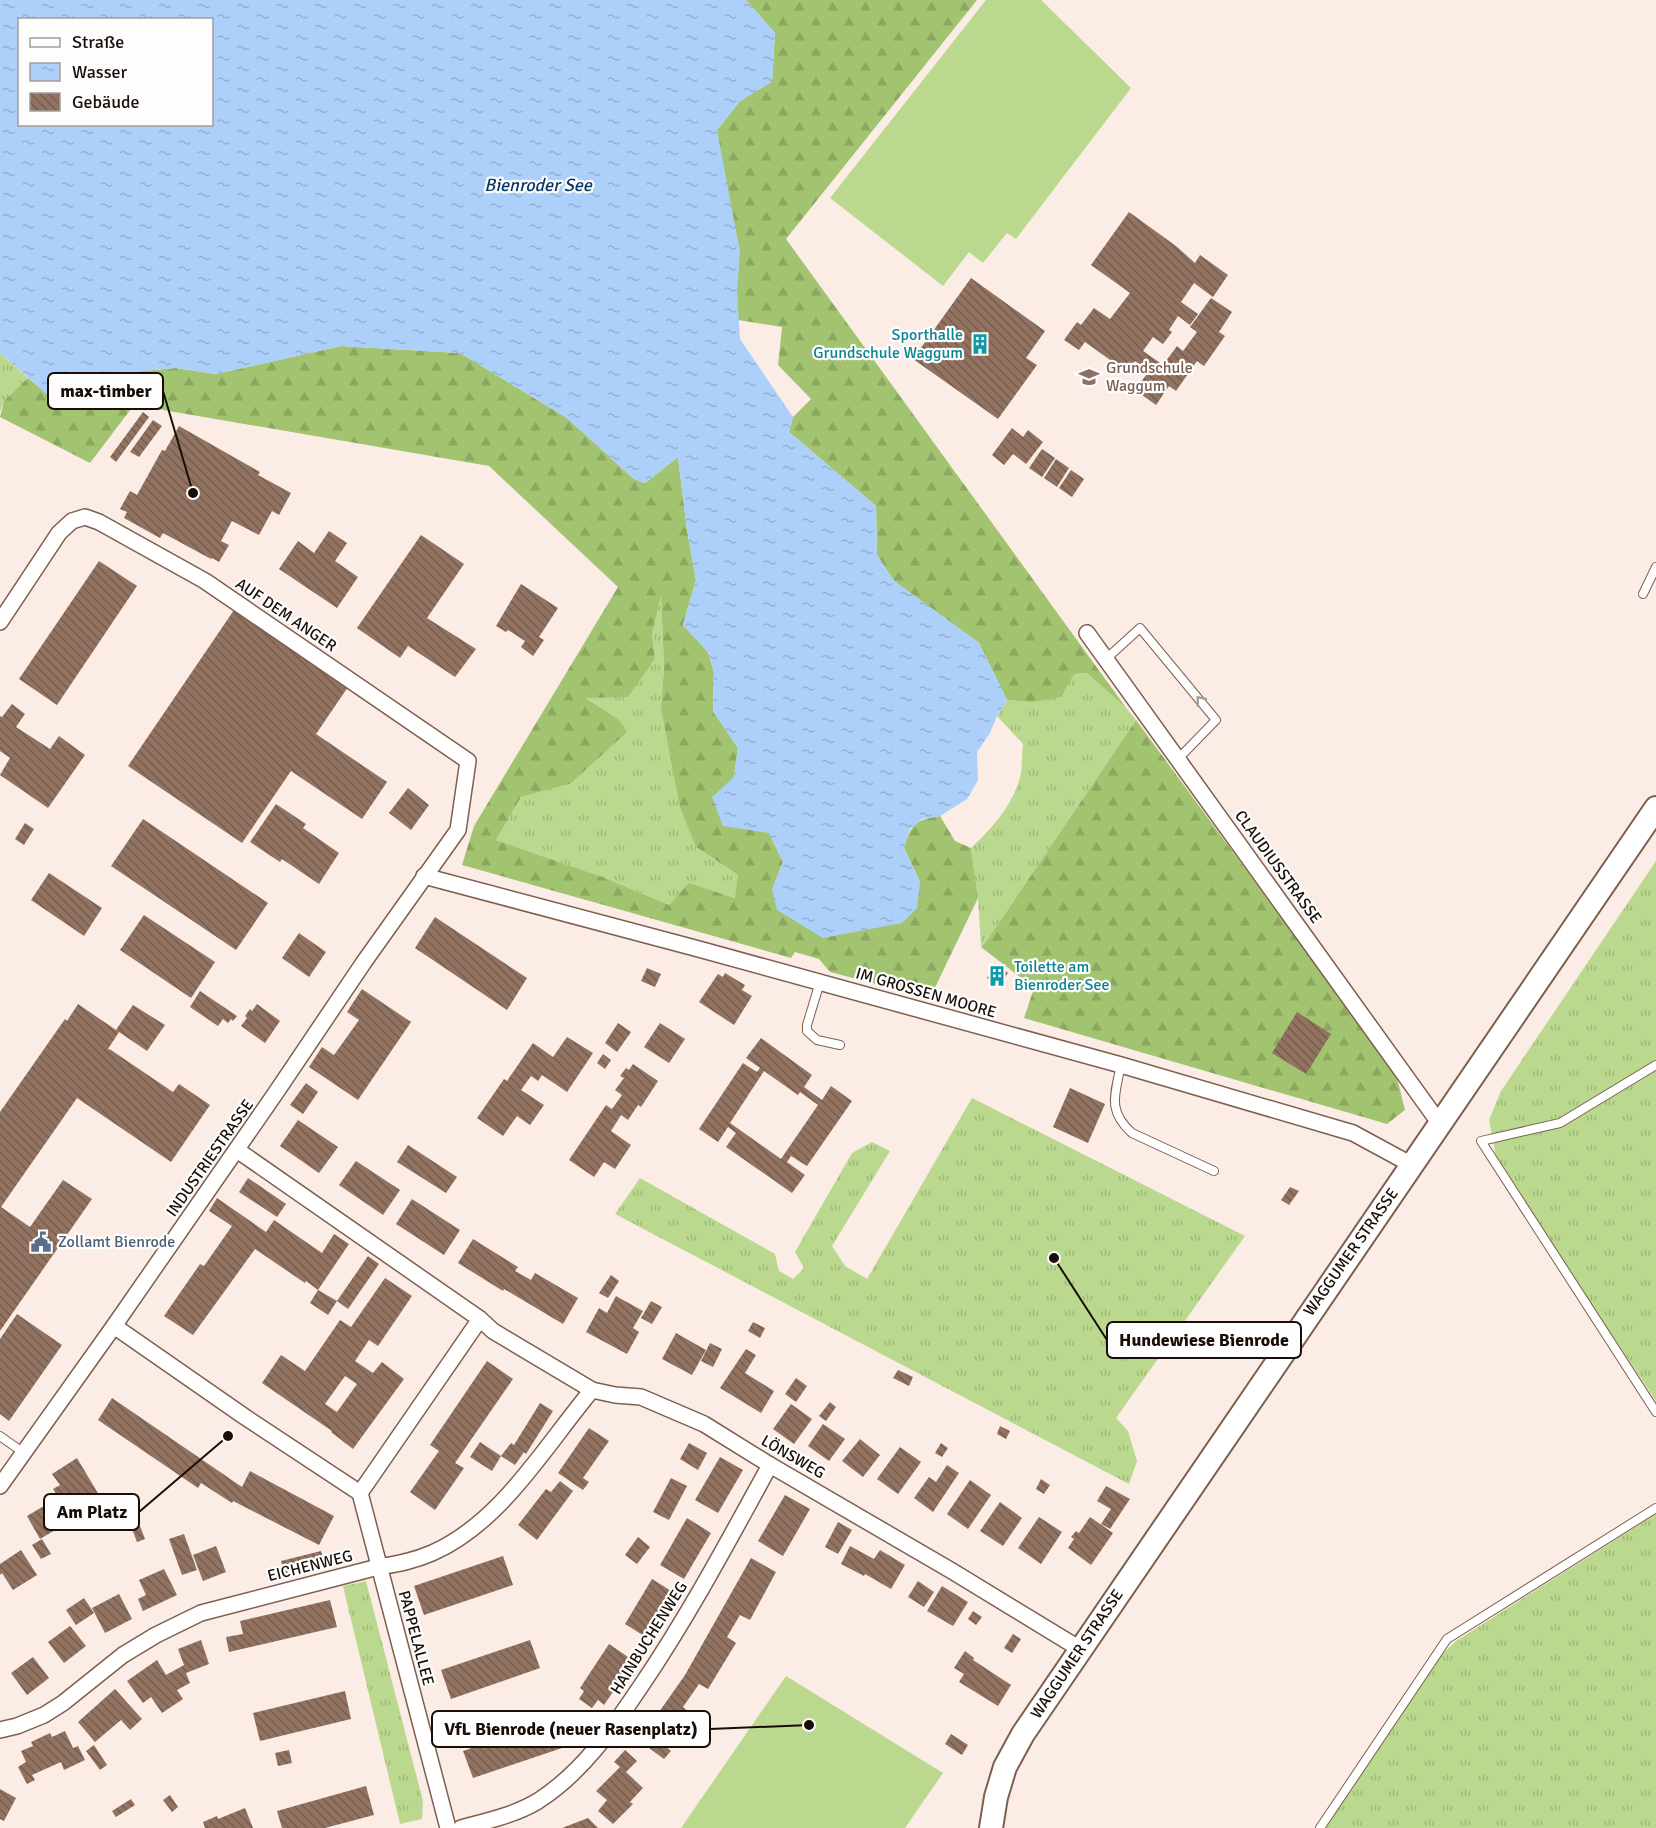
<svg xmlns="http://www.w3.org/2000/svg" width="1656" height="1828" viewBox="0 0 1656 1828" font-family="Signika,sans-serif">
<style>
.grass{fill:url(#grass-tufts)}
.forest{fill:url(#forest-firs);fill-rule:evenodd}
.pitch{fill:#bad98e}
.water{fill:url(#water-ripples);fill-rule:evenodd}
.building{fill:url(#building-back-hatch);fill-rule:evenodd}
.lines{fill:none;stroke-linecap:round;stroke-linejoin:round}
.lane-casing{stroke:#7d5f4e;stroke-width:10}
.street-casing{stroke:#7d5f4e;stroke-width:18}
.secondary-casing{stroke:#7d5f4e;stroke-width:26}
.lane{stroke:#fff;stroke-width:8}
.street{stroke:#fff;stroke-width:15}
.secondary{stroke:#fff;stroke-width:22}
.oneway{stroke:#a39f9c}
.labels{text-anchor:middle;dominant-baseline:central;stroke-width:4.5;stroke-linejoin:round;paint-order:stroke}
.culture-label{font-size:16px;fill:#0d838f;stroke:#fdfdfd;text-anchor:end}
.education-label{font-size:16px;fill:#785e54;stroke:#fdfdfd;text-anchor:start}
.street-label{font-size:16px;fill:#190e07;stroke:#fdfdfd}
.service-label{font-size:16px;fill:#4e5e75;stroke:#fdfdfd;text-anchor:start}
.water-label{font-size:18px;font-style:italic;fill:#0c3863;stroke:#fdfdfd}
.leader{fill:none;stroke:#190e07;stroke-width:2}
.callout-dot{fill:#190e07;stroke:#fdfdfd;stroke-width:2}
.callout{fill:#fdfdfd;stroke:#190e07;stroke-width:2}
.callout-label{font-size:18px;text-anchor:middle;font-weight:bold;fill:#190e07}
</style>
<defs>
<pattern id="grass-tufts" width="24" height="20" patternUnits="userSpaceOnUse" patternTransform="scale(1.5)"><rect width="24" height="20" fill="#bad98e"/><path d="M3 7l-1-3M5 7V3M7 7l1-3M15 17l-1-3M17 17v-4M19 17l1-3" fill="none" stroke="#9fb979"/></pattern>
<pattern id="forest-firs" width="22" height="20" patternUnits="userSpaceOnUse" patternTransform="scale(1.5)"><rect width="22" height="20" fill="#a2c470"/><path d="M5 1l3.5 6h-7zM16 11l3.5 6h-7z" fill="#8ba760"/></pattern>
<pattern id="water-ripples" width="26" height="14" patternUnits="userSpaceOnUse" patternTransform="scale(1.5)"><rect width="26" height="14" fill="#acd0f9"/><path d="M2 4q2-2 4 0t4 0M15 11q2-2 4 0t4 0" fill="none" stroke="#93b1d4"/></pattern>
<pattern id="building-back-hatch" width="6" height="6" patternUnits="userSpaceOnUse" patternTransform="scale(1.5)"><rect width="6" height="6" fill="#927361"/><path d="M-1 5l2 2M0 0l6 6M5-1l2 2" fill="none" stroke="#765d4e"/></pattern>
</defs>
<rect width="100%" height="100%" fill="#fbede5"/>
<g class="grass">
<polygon points="0,353 28,378 4,401 0,412"/>
<polygon points="661,591 664,667 661,708 696,847 738,875 736,898 690,884 669,905 603,877 496,840 521,797 570,784 618,719 585,697 628,696 655,659 652,634"/>
<path d="M1087 673 1127 709 1136 720 988 939 981 946 978 898 971 848C992 828 1015 803 1021 773 1022 764 1022 753 1023 744L997 716 1007 700 1032 702 1074 674Z"/>
<polygon points="1656,861 1656,1401 1497,1162 1489,1120 1501,1091"/>
<polygon points="972,1098 1245,1236 1116,1418 1128,1431 1137,1461 1129,1484 615,1214 640,1178 775,1254 779,1271 793,1279 804,1268 795,1252 852,1153 872,1142 890,1151 832,1246 845,1266 867,1279"/>
<polygon points="1656,1514 1656,1828 1323,1828 1438,1658 1456,1641"/>
<polygon points="366,1581 423,1801 422,1819 400,1824 343,1586"/>
</g>
<g class="forest">
<polygon points="746,0 977,0 786,239 1127,709 1087,673 1074,674 1061,697 1032,702 1007,700 979,643 894,581 877,555 876,506 789,432 793,417 811,399 778,365 782,327 738,320 737,292 717,130 740,101 772,81 775,33"/>
<path d="M341 346 460 353 567 418 634 479 645 483 678 457 687 530 696 580 683 625 708 652 714 672 713 711 738 748 734 777 769 833 783 862 772 890 920 882 904 848C911 824 915 820 940 816L955 841 971 848 978 898 930 998 830 972 819 959 795 952 791 958 462 865 474 826 618 587 489 466 134 405 90 463 0 417 4 401 28 378 58 403 99 396 131 372 176 368 216 374ZM661 595 664 667 661 708 680 807 696 847 738 875 735 898 689 883 669 905 603 877 496 840 521 797 570 784 627 732 618 719 586 698 628 697 655 659 652 634Z"/>
<polygon points="1136,720 1396,1074 1405,1110 1387,1124 1024,1018 1034,988 981,947 988,939"/>
</g>
<g class="pitch">
<polygon points="986,0 1041,0 1131,88 1016,239 1007,233 983,263 969,252 943,286 830,198"/>
<polygon points="786,1676 943,1773 905,1828 681,1828"/>
</g>
<path class="water" d="M0 0H746L775 33 772 82 740 101 717 130 740 252 737 292 740 339 793 417 789 432 876 506 877 555 894 581 979 643 1007 700 997 716 990 733 977 752 978 780 967 799 940 816 922 819 910 829 904 848 920 882 917 908 902 923 823 938 777 910 772 890 783 862 769 833 723 826 712 797 734 777 738 748 713 711 714 673 708 652 683 625 696 580 687 530 678 457 645 483 634 479 567 418 460 353 341 346 216 374 176 368 131 372 99 396 57 403 0 353ZM20 20H212V124H20Z"/>
<g class="building">
<polygon points="1129,212 1176,246 1195,263 1200,255 1228,275 1213,297 1194,283 1181,302 1198,314 1190,325 1178,316 1169,330 1172,332 1163,344 1153,337 1143,351 1163,365 1177,346 1183,351 1197,332 1190,327 1211,298 1232,312 1219,332 1225,336 1204,366 1197,361 1176,391 1169,386 1156,405 1135,390 1149,371 1135,361 1127,372 1085,342 1079,350 1064,340 1077,322 1081,325 1094,308 1110,319 1130,293 1091,265"/>
<polygon points="971,278 1045,331 1026,358 1037,365 998,419 913,359"/>
<polygon points="143,412 149,417 116,462 110,457"/>
<polygon points="153,420 162,426 139,457 130,452"/>
<polygon points="179,426 260,472 258,475 291,493 279,515 272,511 259,535 232,521 221,541 229,545 219,562 212,558 211,559 163,533 160,538 124,518 127,512 120,509 130,491 137,495 162,450 165,451"/>
<polygon points="1012,428 1023,437 1028,430 1043,442 1026,464 1013,454 1004,465 992,455"/>
<polygon points="1042,449 1055,458 1042,477 1029,468"/>
<polygon points="1056,459 1069,468 1057,487 1044,478"/>
<polygon points="1071,470 1084,479 1072,497 1059,488"/>
<polygon points="329,531 347,543 335,561 358,577 337,608 279,569 298,541 314,553"/>
<polygon points="421,535 464,564 427,618 476,649 455,677 408,646 400,658 357,628"/>
<polygon points="99,561 137,586 57,705 19,679"/>
<polygon points="521,584 558,608 539,637 544,640 533,656 521,647 525,641 508,630 506,632 496,626"/>
<polygon points="234,610 348,687 316,734 387,782 362,819 291,771 242,843 128,766"/>
<polygon points="12,704 25,714 16,727 50,749 59,736 85,755 48,808 0,775 10,758 0,751 0,716 2,717"/>
<polygon points="408,788 429,805 411,830 389,813"/>
<polygon points="276,804 306,824 303,828 339,853 319,884 282,859 280,862 250,842"/>
<polygon points="143,819 268,903 236,950 111,866"/>
<polygon points="25,823 34,829 24,845 15,839"/>
<polygon points="49,873 102,908 84,936 31,900"/>
<polygon points="144,915 215,962 191,998 120,950"/>
<polygon points="435,917 527,978 507,1010 415,948"/>
<polygon points="299,933 326,952 309,977 282,958"/>
<polygon points="997,965 1008,973 998,986 987,978"/>
<polygon points="647,968 661,974 655,987 641,981"/>
<polygon points="725,973 745,985 742,990 752,996 734,1025 699,1002 718,974 723,977"/>
<polygon points="362,989 411,1022 358,1100 309,1067 322,1047 334,1055 359,1020 347,1012"/>
<polygon points="200,991 237,1016 233,1021 231,1019 228,1023 223,1019 218,1026 190,1007"/>
<polygon points="78,1004 116,1030 133,1005 165,1025 147,1051 119,1032 108,1049 111,1050 173,1092 179,1084 210,1105 171,1162 77,1098 1,1207 30,1227 63,1180 92,1199 0,1331 0,1112 65,1019 67,1021"/>
<polygon points="257,1004 280,1021 265,1043 241,1026 247,1018 245,1016 250,1009 252,1011"/>
<polygon points="1297,1012 1331,1034 1306,1074 1272,1053"/>
<polygon points="618,1023 631,1032 617,1052 605,1043"/>
<polygon points="660,1023 685,1039 669,1063 644,1047"/>
<polygon points="567,1037 593,1053 567,1092 542,1075 538,1081 531,1076 521,1090 544,1105 530,1125 517,1116 503,1136 477,1118 504,1079 507,1081 533,1043 553,1057"/>
<path d="M761 1038 812 1075 804 1087 822 1100 831 1086 852 1101 807 1166 791 1156 787 1162 805 1175 792 1193 726 1147 736 1133 728 1127 718 1142 699 1129 743 1063 757 1072 760 1068 746 1058ZM764 1071 798 1095 800 1092 818 1105 781 1159 730 1123Z"/>
<polygon points="603,1054 611,1060 605,1069 597,1063"/>
<polygon points="633,1064 658,1081 641,1107 638,1105 628,1120 621,1115 611,1131 631,1145 615,1169 604,1162 594,1177 569,1160 606,1105 612,1109 622,1095 615,1090 624,1078 620,1076 626,1068 629,1070"/>
<polygon points="306,1083 318,1092 303,1114 290,1105"/>
<polygon points="1070,1088 1105,1104 1088,1143 1053,1127"/>
<polygon points="298,1120 338,1147 319,1173 280,1146"/>
<polygon points="408,1145 457,1177 446,1193 397,1162"/>
<polygon points="356,1161 400,1190 383,1215 339,1185"/>
<polygon points="248,1178 286,1204 277,1217 239,1192"/>
<polygon points="1290,1187 1299,1191 1289,1205 1281,1200"/>
<polygon points="217,1198 266,1232 274,1220 322,1253 334,1234 349,1244 318,1290 306,1281 305,1283 255,1249 193,1335 164,1316 200,1264 204,1266 232,1226 209,1211"/>
<polygon points="412,1199 460,1230 444,1255 396,1224"/>
<polygon points="473,1239 518,1267 515,1271 531,1280 535,1273 578,1298 563,1324 504,1289 503,1291 458,1263"/>
<polygon points="368,1256 379,1264 348,1309 337,1301"/>
<polygon points="611,1275 619,1281 608,1298 599,1293"/>
<path d="M385 1278 412 1296 378 1346 369 1340 355 1361 373 1373 382 1362 404 1379 353 1449 331 1432 332 1431 262 1383 281 1355 305 1371 340 1320 351 1327ZM345 1376 357 1384 337 1412 325 1404Z"/>
<polygon points="318,1290 337,1301 328,1315 310,1303"/>
<polygon points="616,1296 643,1311 633,1328 639,1332 627,1354 586,1332 599,1308 607,1313"/>
<polygon points="651,1301 662,1307 652,1324 641,1318"/>
<polygon points="17,1314 62,1345 9,1421 0,1414 0,1339"/>
<polygon points="753,1322 765,1328 760,1338 748,1331"/>
<polygon points="676,1333 706,1350 692,1375 662,1359"/>
<polygon points="710,1343 722,1349 713,1367 701,1361"/>
<polygon points="746,1349 756,1355 745,1373 774,1391 761,1413 720,1388"/>
<polygon points="487,1361 513,1379 455,1463 464,1468 435,1510 410,1492 439,1451 430,1445"/>
<polygon points="898,1370 913,1377 909,1386 893,1378"/>
<polygon points="796,1378 807,1386 796,1402 785,1394"/>
<polygon points="112,1398 242,1487 250,1471 334,1516 319,1545 233,1501 232,1503 201,1483 198,1488 98,1420"/>
<polygon points="830,1402 836,1407 826,1421 819,1416"/>
<polygon points="540,1403 553,1411 526,1454 524,1452 515,1465 501,1456 511,1443 514,1445"/>
<polygon points="791,1404 812,1419 794,1444 773,1429"/>
<polygon points="823,1424 845,1439 829,1461 808,1446"/>
<polygon points="1000,1426 1010,1431 1006,1439 997,1434"/>
<polygon points="589,1428 609,1441 583,1478 589,1482 583,1490 558,1473"/>
<polygon points="860,1439 880,1455 863,1477 842,1461"/>
<polygon points="480,1442 501,1456 492,1471 470,1457"/>
<polygon points="689,1443 707,1453 698,1470 680,1459"/>
<polygon points="941,1443 948,1448 942,1457 935,1453"/>
<polygon points="900,1447 921,1462 898,1494 877,1479"/>
<polygon points="720,1457 743,1470 718,1513 695,1500"/>
<polygon points="77,1458 99,1495 74,1511 68,1500 62,1504 53,1489 60,1485 52,1474"/>
<polygon points="947,1465 959,1473 933,1512 914,1498 929,1477 936,1482"/>
<polygon points="671,1478 687,1486 669,1520 653,1512"/>
<polygon points="1041,1479 1050,1485 1044,1494 1036,1489"/>
<polygon points="970,1480 991,1495 968,1529 947,1514"/>
<polygon points="560,1481 573,1491 537,1540 518,1525 546,1489 551,1492"/>
<polygon points="1106,1486 1130,1499 1110,1529 1101,1524 1111,1509 1097,1501"/>
<polygon points="785,1495 810,1509 783,1556 758,1541"/>
<polygon points="1000,1502 1022,1518 1003,1546 980,1531"/>
<polygon points="49,1503 62,1526 40,1539 27,1516"/>
<polygon points="1039,1517 1062,1532 1041,1564 1018,1548"/>
<polygon points="1090,1517 1113,1533 1091,1565 1068,1548 1074,1539 1071,1537 1076,1531 1079,1533"/>
<polygon points="687,1518 711,1533 684,1579 660,1565"/>
<polygon points="838,1522 852,1530 838,1554 825,1547"/>
<polygon points="140,1526 145,1539 137,1542 132,1529"/>
<polygon points="184,1534 197,1570 182,1575 169,1539"/>
<polygon points="638,1537 650,1547 637,1564 625,1555"/>
<polygon points="42,1539 51,1554 41,1559 32,1545"/>
<polygon points="216,1546 226,1572 203,1581 193,1555"/>
<polygon points="850,1546 874,1559 880,1550 905,1565 891,1589 865,1574 864,1576 841,1564"/>
<polygon points="21,1550 37,1575 13,1590 2,1573 0,1575 0,1564"/>
<polygon points="321,1551 325,1566 285,1577 281,1561"/>
<polygon points="503,1556 513,1585 424,1615 414,1586"/>
<polygon points="751,1558 776,1572 750,1620 740,1615 727,1637 736,1643 708,1689 699,1684 683,1707 690,1713 665,1746 671,1751 664,1759 649,1748 655,1739 645,1732 685,1675"/>
<polygon points="164,1569 177,1595 143,1611 138,1599 146,1595 139,1580"/>
<polygon points="652,1579 676,1594 649,1639 625,1624"/>
<polygon points="918,1581 934,1592 924,1607 908,1597"/>
<polygon points="942,1586 968,1602 953,1626 927,1611"/>
<polygon points="119,1594 132,1619 105,1633 92,1608"/>
<polygon points="84,1598 94,1613 76,1625 66,1610"/>
<polygon points="330,1600 337,1627 229,1652 226,1637 243,1634 240,1621"/>
<polygon points="973,1611 982,1617 976,1625 968,1619"/>
<polygon points="70,1626 86,1646 64,1663 48,1642"/>
<polygon points="1013,1634 1021,1639 1012,1653 1004,1648"/>
<polygon points="201,1640 209,1664 186,1673 190,1683 177,1690 183,1699 162,1713 151,1697 143,1703 127,1681 157,1660 166,1675 184,1665 178,1649"/>
<polygon points="530,1640 540,1668 451,1699 441,1670"/>
<polygon points="609,1644 634,1661 604,1705 598,1700 592,1708 579,1699 584,1691 580,1688"/>
<polygon points="965,1651 974,1658 973,1660 1011,1685 998,1706 959,1682 964,1674 954,1668"/>
<polygon points="33,1657 49,1678 27,1695 11,1673"/>
<polygon points="115,1689 142,1719 130,1730 121,1720 95,1742 78,1722"/>
<polygon points="345,1691 351,1719 260,1741 253,1713"/>
<polygon points="552,1720 562,1748 473,1778 463,1751"/>
<polygon points="65,1731 73,1748 78,1746 85,1760 64,1770 61,1762 32,1775 35,1780 27,1784 18,1767 26,1762 21,1751 33,1746 31,1742 50,1733 52,1737"/>
<polygon points="951,1734 968,1745 962,1755 945,1744"/>
<polygon points="94,1745 107,1765 100,1770 86,1751"/>
<polygon points="289,1750 292,1763 278,1766 275,1753"/>
<polygon points="625,1750 637,1761 626,1772 643,1788 630,1802 633,1804 613,1824 598,1811 607,1800 596,1791 620,1767 614,1762"/>
<polygon points="366,1786 374,1815 325,1828 282,1828 277,1811"/>
<polygon points="0,1789 16,1798 4,1821 0,1819"/>
<polygon points="170,1795 178,1807 172,1812 163,1800"/>
<polygon points="131,1799 135,1805 116,1817 112,1811"/>
<polygon points="245,1808 253,1828 205,1828 203,1822 217,1816 218,1819"/>
<polygon points="588,1818 598,1828 562,1828"/>
</g>
<g class="lines">
<g class="lane-casing">
<g id="lane">
<polyline points="1643,594 1656,567"/>
<polyline points="1106,659 1140,628 1216,720 1178,759"/>
<polyline points="820,982 807,1025 807,1031 817,1040 840,1045"/>
<path d="M1121 1065C1115 1094 1107 1111 1132 1133L1214 1171"/>
<polyline points="1656,1065 1560,1123 1481,1141 1656,1412"/>
<polyline points="0,1436 24,1453"/>
<polyline points="1320,1828 1447,1639 1656,1508"/>
</g>
</g>
<g class="street-casing">
<g id="street">
<polyline points="0,622 59,533 72,521 85,517 99,522 205,581 468,761 458,830 364,962 275,1094 114,1326 0,1486"/>
<polyline points="1087,633 1440,1124"/>
<polyline points="424,876 695,948 1121,1065 1353,1133 1412,1165"/>
<polyline points="237,1150 480,1319 360,1493"/>
<polyline points="480,1319 493,1331 592,1390 615,1395 641,1397 704,1424 770,1465 952,1571 1080,1649"/>
<polyline points="114,1326 245,1417 360,1493"/>
<polyline points="360,1493 448,1828"/>
<path d="M0 1730 17 1726 44 1715 63 1703 123 1655 156 1635 201 1613 378 1567C397 1564 414 1561 432 1553 501 1523 545 1446 592 1390"/>
<path d="M461 1828C487 1821 515 1815 538 1801 583 1772 612 1729 641 1686 689 1615 729 1540 770 1465"/>
</g>
</g>
<g class="secondary-casing">
<polyline id="secondary" points="991,1828 996,1797 1005,1767 1023,1734 1656,808"/>
</g>
<use href="#lane" class="lane"/>
<use href="#street" class="street"/>
<use href="#secondary" class="secondary"/>
</g>
<defs><path id="oneway-chevron" d="M-2-3.5L2.5 0L-2 3.5" fill="none" stroke-width="1.6" stroke-linecap="round" stroke-linejoin="round" transform="scale(1.5)"/></defs>
<use class="oneway" href="#oneway-chevron" transform="translate(1200 700) rotate(-129)"/>
<defs>
<g id="building-bare" transform="scale(1.62)"><path d="M-4-6H4V6H1V3H-1V6H-4ZM-2.5-4.3h1.7v1.8h-1.7ZM.8-4.3h1.7v1.8H.8ZM-2.5-1h1.7V.8h-1.7ZM.8-1h1.7V.8H.8Z" fill="#0f9aa8" stroke="#fdfdfd" stroke-width="2.5" paint-order="stroke"/></g>
<g id="school-bare" transform="scale(1.62)"><path d="M0-5L7-2L0 1L-7-2ZM-4 1L0 2.5L4 1V4Q0 6-4 4Z" fill="#8d6e63" stroke="#fdfdfd" stroke-width="2.5" paint-order="stroke"/></g>
<g id="civic-bare" transform="scale(1.62)"><path d="M-.6-6.5H3V-4.5H.6V-3L4-1V1h2V6H-6V1h2V-1L-.6-3ZM-1.2 2.5V6h2.4V2.5Z" fill="#5c6f8a" stroke="#fdfdfd" stroke-width="2.5" paint-order="stroke"/></g>
</defs>
<g fill-rule="evenodd">
<use href="#building-bare" x="980" y="344"/>
<use href="#school-bare" x="1089" y="377"/>
<use href="#building-bare" x="997" y="976"/>
<use href="#civic-bare" x="41" y="1242"/>
</g>
<g class="labels">
<g class="culture-label">
<text x="963" y="335">Sporthalle<tspan x="963" dy="18">Grundschule Waggum</tspan></text>
<text x="1014" y="967" text-anchor="start">Toilette am<tspan x="1014" dy="18">Bienroder See</tspan></text>
</g>
<g class="education-label">
<text x="1106" y="368">Grundschule<tspan x="1106" dy="18">Waggum</tspan></text>
</g>
<g class="street-label">
<text transform="translate(286 615) rotate(34)">AUF DEM ANGER</text>
<text transform="translate(1278 867) rotate(54)">CLAUDIUSSTRASSE</text>
<text transform="translate(926 993) rotate(16)">IM GROSSEN MOORE</text>
<text transform="translate(210 1158) rotate(-55)">INDUSTRIESTRASSE</text>
<text transform="translate(1351 1252) rotate(-55)">WAGGUMER STRASSE</text>
<text transform="translate(793 1457) rotate(30)">LÖNSWEG</text>
<text transform="translate(310 1566) rotate(-14)">EICHENWEG</text>
<text transform="translate(416 1638) rotate(75)">PAPPELALLEE</text>
<text transform="translate(649 1638) rotate(-58)">HAINBUCHENWEG</text>
<text transform="translate(1077 1654) rotate(-56)">WAGGUMER STRASSE</text>
</g>
<g class="service-label">
<text x="58" y="1242">Zollamt Bienrode</text>
</g>
<g class="water-label">
<text x="538" y="185">Bienroder See</text>
</g>
</g>
<path class="leader" d="M193 493L163 391M1054 1258L1107 1340M228 1436L139 1512M809 1725L710 1729"/>
<g class="callout-dot">
<circle cx="193" cy="493" r="6"/>
<circle cx="1054" cy="1258" r="6"/>
<circle cx="228" cy="1436" r="6"/>
<circle cx="809" cy="1725" r="6"/>
</g>
<g class="callout">
<rect x="48" y="373" width="115" height="36" rx="6"/>
<rect x="1107" y="1322" width="194" height="36" rx="6"/>
<rect x="44" y="1494" width="95" height="36" rx="6"/>
<rect x="432" y="1711" width="278" height="36" rx="6"/>
</g>
<g class="callout-label">
<text x="106" y="397">max-timber</text>
<text x="1204" y="1346">Hundewiese Bienrode</text>
<text x="92" y="1518">Am Platz</text>
<text x="571" y="1735">VfL Bienrode (neuer Rasenplatz)</text>
</g>
<rect x="18" y="18" width="195" height="108" fill="#fdfdfd" stroke="#a29d9b" stroke-width="1.5"/>
<rect x="30" y="38" width="30" height="9" fill="#ffffff" stroke="#a29d9b" stroke-width="1.5"/>
<text x="72" y="48" font-size="18" fill="#190e07">Straße</text>
<rect x="30" y="63" width="30" height="18" fill="url(#water-ripples)" stroke="#a29d9b" stroke-width="1.5"/>
<text x="72" y="78" font-size="18" fill="#190e07">Wasser</text>
<rect x="30" y="93" width="30" height="18" fill="url(#building-back-hatch)" stroke="#a29d9b" stroke-width="1.5"/>
<text x="72" y="108" font-size="18" fill="#190e07">Gebäude</text>
</svg>
